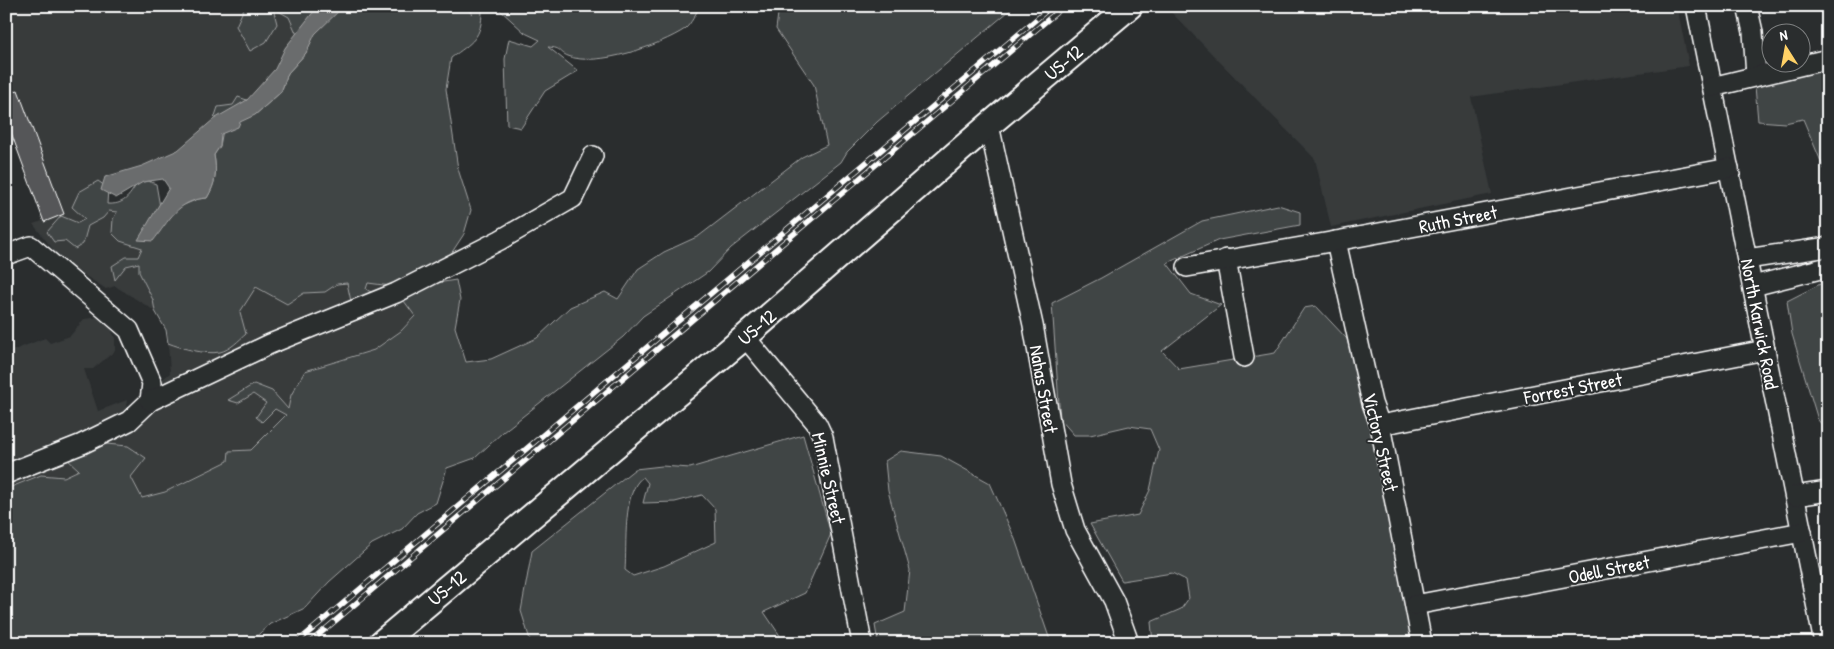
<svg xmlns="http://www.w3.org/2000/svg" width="1834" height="649" viewBox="0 0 1834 649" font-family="'Patrick Hand',sans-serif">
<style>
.built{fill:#373a3b}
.green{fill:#414445;stroke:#a0a2a2;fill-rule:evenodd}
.water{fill:#6a6c6d;stroke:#a6a7a7}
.building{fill:#555758;stroke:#fff}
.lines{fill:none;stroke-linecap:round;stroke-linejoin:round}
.minor-casing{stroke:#fff;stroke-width:22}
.major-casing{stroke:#fff;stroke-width:28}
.minor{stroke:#2a2d2e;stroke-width:19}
.major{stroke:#2a2d2e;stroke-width:24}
.rail-casing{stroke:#fff;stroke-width:5.5}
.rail{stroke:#2a2d2e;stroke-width:4;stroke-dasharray:11;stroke-linecap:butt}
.labels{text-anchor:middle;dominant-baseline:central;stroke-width:4;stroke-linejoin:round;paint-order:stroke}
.street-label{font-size:19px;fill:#fff;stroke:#2a2d2e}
</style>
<rect width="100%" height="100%" fill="#2a2d2e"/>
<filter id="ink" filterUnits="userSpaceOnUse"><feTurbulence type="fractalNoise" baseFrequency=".02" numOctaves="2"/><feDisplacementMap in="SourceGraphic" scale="10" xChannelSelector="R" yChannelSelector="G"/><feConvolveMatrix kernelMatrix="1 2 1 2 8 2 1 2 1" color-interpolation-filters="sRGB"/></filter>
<g filter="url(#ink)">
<g class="built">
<polygon points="6,6 245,6 236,26 272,7 289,17 297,35 285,48 275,69 247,100 238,97 233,105 218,107 214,119 178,150 142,166 106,177 103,185 98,181 80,213 86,219 78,223 61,216 65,241 83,244 88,226 103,218 109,211 117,212 120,241 142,248 138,257 126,257 115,279 126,266 139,263 147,291 153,300 155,311 115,286 106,289 62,261 33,224 64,214 18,90 6,94"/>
<polygon points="1165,6 1677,6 1689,66 1471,97 1492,194 1331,227 1315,159"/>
<polygon points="419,275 424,289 415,315 401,331 374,350 335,361 291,395 288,410 272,391 254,384 238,403 253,394 286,414 251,451 241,452 228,461 165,492 142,498 131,477 67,459 80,470 64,477 41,475 6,489 6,459 8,458 6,453 6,353 45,338 50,343 70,336 84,319 99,317 110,326 115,338 115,351 93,369 84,369 98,411 127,400 126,410 170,373 168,343 185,349 234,345 246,334 240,312 256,287 287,304 304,293 325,292 337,284 347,283 352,296 366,289 368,283 391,286"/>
</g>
<g class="green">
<path d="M245 6H463L472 14 471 6H700C696 13 691 24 685 29 661 45 596 68 568 56 558 52 563 48 548 47L578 71 545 91 521 128 507 125 505 59 509 39 533 46 540 40 525 33 500 10H482C482 39 472 42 451 58L446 89 458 169 471 210 464 234 431 284 456 280 460 300 455 327 466 362 491 359 537 338 570 307 605 292 618 299 638 269 664 252 699 236 802 157 827 145 814 85 776 29 779 6H1015L877 122 847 152 841 162 731 248 708 272 643 316 623 337 503 432 475 458 447 468 436 503 417 513 402 529 372 544 329 582 305 608 270 624 249 643H6V489L41 475 64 477 79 470 67 459 95 443 128 446 146 458 131 477 142 498 165 492 228 461 229 451 251 450 286 415 275 409 262 422 256 417 266 403 253 394 238 403 228 400 254 384 272 391 288 409 291 395 305 371 374 350 401 331 415 316 404 301 424 289 419 276 391 286 368 283 366 289 374 294 352 306 347 283 337 284 325 292 304 293 287 304 256 287 240 312 246 334C239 340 230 350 220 352 205 355 181 348 168 343L166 330 155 311 153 300 139 272V263L126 266 115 280 112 266 126 257H138L142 248 120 241 112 233 113 219 117 212 109 211 103 218 88 226 83 244 75 249 65 241 54 242 47 232 61 216 78 223 85 219 72 207 79 192 98 181 108 188 107 204C124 205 129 197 137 183L148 181 156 184 160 207 177 208 198 199 207 198C216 183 217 172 214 155L220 146 224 125 214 119 218 107 233 105 238 97 247 100 255 115 281 92 288 73 306 53 311 25 285 48 297 35 289 17 273 8 277 24 266 42 250 51 236 26Z"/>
<polygon points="1828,66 1828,178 1803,119 1785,123 1758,121 1755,86"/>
<polygon points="1278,205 1300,212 1300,225 1219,240 1167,263 1191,294 1221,305 1162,351 1179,369 1275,353 1304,308 1316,306 1347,339 1376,441 1417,643 1153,643 1151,622 1181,609 1189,598 1186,580 1172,573 1122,581 1090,524 1138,515 1150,490 1159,450 1150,429 1129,426 1090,435 1074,435 1060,419 1052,303 1101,278 1202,221"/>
<polygon points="1828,280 1828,420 1823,426 1818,420 1792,334 1787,301"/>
<path d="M803 435 831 534 805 593 764 612 785 643H531L521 611 532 551 635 469 662 466 690 468ZM643 477 648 483 643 503 675 502 702 495 715 509 716 542 664 566 633 576 625 570C627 546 622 491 643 477Z"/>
<polygon points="901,451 941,456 990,483 1015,539 1051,643 878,643 875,625 905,612 910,570 888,491 885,461"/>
</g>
<path class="water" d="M318 6H344L315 34 306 53 288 73 281 92 255 115 240 122 238 127 221 134 220 146 214 155C217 172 216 183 207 198 177 200 169 221 153 241L138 240 169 188 163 179 143 182 116 198 101 190 105 177 142 166 178 150 214 119 247 100 275 69 285 48Z"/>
<polygon class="building" points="18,90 64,214 44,222 6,119 6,94"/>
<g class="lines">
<g class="minor-casing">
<g id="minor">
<polyline points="1696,6 1824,643"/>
<polyline points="1747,6 1753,32 1756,76"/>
<polyline points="1712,87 1828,59"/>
<polyline points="989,125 1033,325 1061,484 1075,530 1114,601 1129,643"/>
<polyline points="1336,241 1372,403 1380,425 1422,643"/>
<polyline points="6,255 31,246 129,330 152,383 150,401 129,421 82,444 6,474"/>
<polyline points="1226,259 1244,357"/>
<polyline points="1747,259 1828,247"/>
<polyline points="1187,267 1336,241 1729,168"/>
<polyline points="1753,286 1828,267"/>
<polyline points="745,337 817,424 823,437 862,643"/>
<polyline points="150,401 270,344 396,293 500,240 573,198 593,156"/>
<polyline points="1380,425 1765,350"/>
<polyline points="1795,496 1828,491"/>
<polyline points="1415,605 1802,532"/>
</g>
</g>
<g class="major-casing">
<g id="major">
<path id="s1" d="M381 643 745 337 989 125 1130 6"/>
</g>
</g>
<use href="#minor" class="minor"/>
<use href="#major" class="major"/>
<g class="rail-casing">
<g id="rail">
<polyline points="296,643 1052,6"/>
<polyline points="309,643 1064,6"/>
</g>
</g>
<use href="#rail" class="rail"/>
</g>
</g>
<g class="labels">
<g class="street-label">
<text stroke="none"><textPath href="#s1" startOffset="896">US-12</textPath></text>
<text transform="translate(1458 219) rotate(-11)">Ruth Street</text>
<text transform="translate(1760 324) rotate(79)">North Karwick Road</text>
<text stroke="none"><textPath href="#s1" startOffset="491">US-12</textPath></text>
<text transform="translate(1573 388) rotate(-11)">Forrest Street</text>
<text transform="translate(1044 389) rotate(80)">Nahas Street</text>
<text transform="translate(1381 442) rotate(77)">Victory Street</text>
<text transform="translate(829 478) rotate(77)">Minnie Street</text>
<text transform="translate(1609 569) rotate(-11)">Odell Street</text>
<text stroke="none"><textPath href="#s1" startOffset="86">US-12</textPath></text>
</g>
</g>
<rect width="1834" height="649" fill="none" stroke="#2a2d2e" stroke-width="25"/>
<rect x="12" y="12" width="1809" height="624" fill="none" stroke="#fff" stroke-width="2" filter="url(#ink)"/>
<g transform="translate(1786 48) rotate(349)"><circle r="24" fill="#2a2d2e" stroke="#7f8182"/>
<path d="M0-4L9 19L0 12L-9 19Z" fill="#ffd166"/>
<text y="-8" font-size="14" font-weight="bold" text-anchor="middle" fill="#ffffff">N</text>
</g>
</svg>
